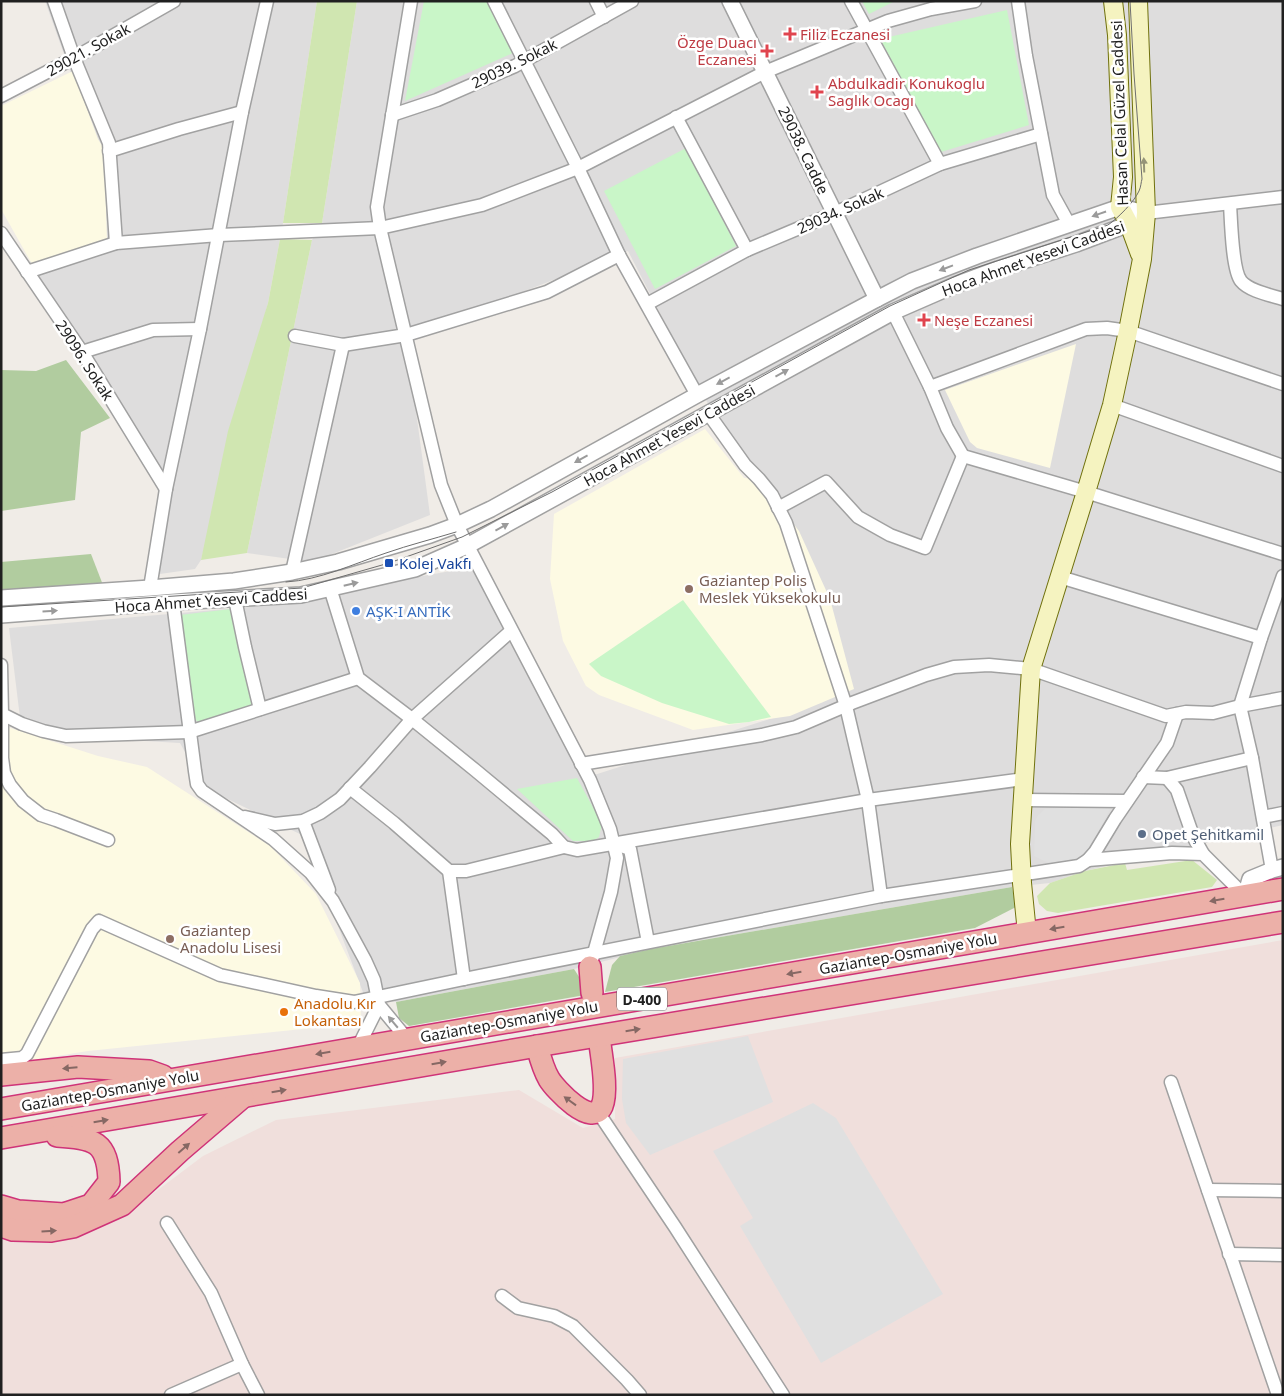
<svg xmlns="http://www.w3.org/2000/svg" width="1284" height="1396" viewBox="0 0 1284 1396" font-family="'Noto Sans',sans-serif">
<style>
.residential{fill:#dedddd}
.education{fill:#fdfae3}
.military{fill:#f0dfdc}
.grass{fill:#d0e6b1}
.forest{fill:#b1cc9f}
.park{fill:#c9f6c8}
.parking{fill:#e0e0e0}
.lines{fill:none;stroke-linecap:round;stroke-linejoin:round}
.trunk-tunnel{stroke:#c6c3bf;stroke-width:21;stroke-dasharray:21 11;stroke-linecap:butt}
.minor-casing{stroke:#a1a1a1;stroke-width:15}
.tertiary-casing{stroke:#a1a1a1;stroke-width:18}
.secondary-casing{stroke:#70710d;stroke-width:20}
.trunk-casing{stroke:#cf3378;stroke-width:24}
.minor{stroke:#fff;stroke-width:12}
.tertiary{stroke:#fff;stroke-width:15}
.secondary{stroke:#f5f3c0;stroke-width:18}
.trunk{stroke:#ecb0a8;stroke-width:21}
.tram{stroke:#6e6e6e;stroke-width:1}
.oneway{fill:#959478}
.oneway2{fill:#9b9b9b}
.oneway3{fill:#866864}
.health-dot{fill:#e0444e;stroke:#fff;stroke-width:2}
.transit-dot{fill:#1a4fb4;stroke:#fff;stroke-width:2}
.education-dot{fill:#8d6e63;stroke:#fff;stroke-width:2}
.shop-dot{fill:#3f7fe0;stroke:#fff;stroke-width:2}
.service-dot{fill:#5c6f8a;stroke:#fff;stroke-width:2}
.food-dot{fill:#e8710a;stroke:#fff;stroke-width:2}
.labels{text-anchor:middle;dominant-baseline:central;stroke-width:5;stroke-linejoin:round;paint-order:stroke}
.shield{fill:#fff;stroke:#636363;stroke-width:1}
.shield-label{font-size:14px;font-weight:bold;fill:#202020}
.health-label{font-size:15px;fill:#be3a42;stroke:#fff;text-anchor:start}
.street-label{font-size:15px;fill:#202020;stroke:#fff}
.transit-label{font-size:15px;fill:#164399;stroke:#fff;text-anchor:start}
.education-label{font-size:15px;fill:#785e54;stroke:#fff;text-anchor:start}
.shop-label{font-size:15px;fill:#366cbe;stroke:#fff;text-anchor:start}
.service-label{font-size:15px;fill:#4e5e75;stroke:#fff;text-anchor:start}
.food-label{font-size:15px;fill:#c56008;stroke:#fff;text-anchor:start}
</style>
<rect width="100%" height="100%" fill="#f0ece7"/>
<g class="residential">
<polygon points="45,1 317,1 283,223 268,303 201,560 195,569 160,574 157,464 19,266 97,236 110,183"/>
<polygon points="357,1 1283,1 1283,825 1085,871 1050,883 1012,887 651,949 574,969 396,1002 364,995 304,836 205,788 180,743 22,734 9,628 249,607 479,566 591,776 823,702 799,557 697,385 628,251 406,337 430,515 312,562 247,553 312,240 322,223"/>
</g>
<g class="education">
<polygon points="73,71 98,139 104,149 107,239 32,264 1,209 1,106"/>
<polygon points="1076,344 1050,468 977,448 970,442 945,390"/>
<polygon points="705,429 744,478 759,479 799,531 830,599 854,689 790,716 693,730 599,695 586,686 563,641 550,579 554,514"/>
<polygon points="1,725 98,756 147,767 270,846 316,894 360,983 361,1023 88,1051 1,1065"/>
</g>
<polygon class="military" points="1283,940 1283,1395 1,1395 1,1236 130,1211 203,1156 276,1120 519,1090 583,1128 615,1119 615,1058"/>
<g class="grass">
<polygon points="317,1 357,1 322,223 283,223"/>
<polygon points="280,239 312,240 247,553 201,560 228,431 268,303"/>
<polygon points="1192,860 1217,880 1212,887 1058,913 1047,911 1039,904 1037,896 1050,883 1085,871 1125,863 1127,870"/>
</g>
<g class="forest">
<polygon points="66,360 110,418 81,432 75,500 1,511 1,370 36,371"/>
<polygon points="91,554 103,585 1,592 1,562"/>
<polygon points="1012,887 1016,907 975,928 605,992 612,965 620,956 651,949"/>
<polygon points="574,969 581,980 585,995 409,1026 399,1018 396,1002"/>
</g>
<g class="park">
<polygon points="424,1 488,1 513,53 405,101"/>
<polygon points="862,1 895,1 869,14"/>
<polygon points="1007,10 1029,125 941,152 880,39"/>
<polygon points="686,148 736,246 655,289 604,191"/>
<polygon points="683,600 771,717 749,722 729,724 662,703 601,676 589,664"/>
<polygon points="231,609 252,705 199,723 193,717 180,615"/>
<polygon points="577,778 602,824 599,837 593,841 573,841 517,789"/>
</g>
<g class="parking">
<polygon points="1112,806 1088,851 1080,858 1054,864 1044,861 1034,856 1035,821 1038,815 1045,809"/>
<polygon points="748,1036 773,1102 650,1155 626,1123 622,1099 623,1059"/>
<polygon points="813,1103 836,1118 943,1294 821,1363 740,1226 753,1218 713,1151"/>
</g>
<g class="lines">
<polyline class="trunk-tunnel" points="592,993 600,1044"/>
<g class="minor-casing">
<g id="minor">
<polyline points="54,1 74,58 109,143 116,243"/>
<polyline points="411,1 377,207 380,228 441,485 457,525 590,780 610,829 617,858 611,892 592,960"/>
<polyline points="494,1 578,168 619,255 697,395"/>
<polyline points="596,1 604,17"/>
<polyline points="851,1 940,164"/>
<polyline points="1018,1 1026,56 1053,195 1069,224"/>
<polyline points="1,96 74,58 174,1"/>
<polyline points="392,115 437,100 515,66 632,1"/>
<polyline points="676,117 747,250"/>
<polyline points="109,151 179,129 242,112"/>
<path d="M1230 204C1231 219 1232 270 1241 281 1249 291 1270 295 1283 299"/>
<polyline points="1146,213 1283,197"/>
<polyline points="1,233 82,352 166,489"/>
<polyline points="27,272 116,243 219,235 380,228 482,205 578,168 765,72 888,21 931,9 975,1"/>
<polyline points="647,304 747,250 835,213 940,164 1041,134"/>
<polyline points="893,312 930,387 947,428 963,456 1086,492 1283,554"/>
<polyline points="295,336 343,345 406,335 547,292 619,255"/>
<polyline points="82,352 153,330 200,329"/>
<polyline points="930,387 1086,329 1107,328 1128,331 1283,384"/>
<polyline points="1112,405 1283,466"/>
<polyline points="708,413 745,465 759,479 772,495 786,523 846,706 868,800 881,896"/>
<polyline points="778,508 826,482 858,517 890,535 925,548 963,456"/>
<polyline points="292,572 343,345"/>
<polyline points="1060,577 1261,638"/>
<polyline points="150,588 166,489 200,329 242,112 267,1"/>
<polyline points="330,588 358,678 412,719 475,770 552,834 564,847 577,850 868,800 1024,779"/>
<polyline points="235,599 245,647 260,709"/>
<polyline points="173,602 195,771 197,784 202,791 273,839 311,873 333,901 365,960 374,980 379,1005 407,1039"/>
<polyline points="1,665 2,714 22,724 43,731 66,736 189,732 358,678"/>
<polyline points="2,714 2,758 4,773 10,785 23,801 41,815 56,820 108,840"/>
<polyline points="581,764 762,735 796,727 852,703 926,675 954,667 989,665 1031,669 1166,716 1186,712 1213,713 1240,706 1283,698"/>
<polyline points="1143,777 1167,778 1252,758"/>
<polyline points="1167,778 1177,790 1193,836 1203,854"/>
<polyline points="350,788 394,823 449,871 466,871 564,847"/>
<polyline points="1023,800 1127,801"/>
<polyline points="245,817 275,824 303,821 320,813 340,799 370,767 412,719 511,631"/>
<polyline points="1263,817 1283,813"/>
<polyline points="303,821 329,890"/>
<polyline points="613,843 630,849 648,942"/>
<polyline points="1088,860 1172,853 1203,854 1245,896"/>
<polyline points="1272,870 1252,758 1240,706 1261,638 1283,576"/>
<polyline points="449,871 464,979"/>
<polyline points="358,1047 379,1005"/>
<polyline points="1,1060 22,1058 27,1054 92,929 99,921 220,975 316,996 354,1002 464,979 881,896 1079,866 1088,860 1095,852 1115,819 1167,743 1177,714"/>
<polyline points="1171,1082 1278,1395"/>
<polyline points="598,1112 675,1227 783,1395"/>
<polyline points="1208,1190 1283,1191"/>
<polyline points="167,1223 211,1293 242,1364 258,1395"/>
<polyline points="1229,1254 1283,1255"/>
<polyline points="502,1296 518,1308 554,1316 573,1326 627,1380 640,1395"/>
<polyline points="171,1395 242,1364"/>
</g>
</g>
<g class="tertiary-casing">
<g id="tertiary">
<polyline points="730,1 877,299"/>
<polyline points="1,598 150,588 234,581 292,572 338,562 430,535 457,525 491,509 697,395 877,299 912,281 977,256 1120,207 1146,213"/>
<polyline points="1,615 173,602 301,595 415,569 467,546 893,312 955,285 998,269 1076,244 1129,224 1138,218"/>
<polyline points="1245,896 1250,879 1272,870 1283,867"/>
</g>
</g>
<g class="secondary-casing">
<g id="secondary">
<polyline points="1113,1 1117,35 1123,177 1120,207 1129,224 1140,254"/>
<polyline points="1027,933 1022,883 1020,844 1031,669 1086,492 1112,405 1128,331 1142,259 1146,213 1138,1"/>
</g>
</g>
<g class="trunk-casing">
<g id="trunk">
<polyline points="590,967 592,993"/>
<path d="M537 1046C540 1057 543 1069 549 1079 555 1089 592 1129 602 1106 608 1091 602 1060 600 1044"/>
<polyline points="1,1075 78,1067 149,1071 163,1076"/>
<polyline points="1,1109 1283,889"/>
<polyline points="1,1138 537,1046 1283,922"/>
<path d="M1 1206 18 1211 64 1214 91 1205 109 1182C108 1141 94 1138 57 1136"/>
<polyline points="1,1226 13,1230 51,1231 73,1227 122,1205 180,1151 243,1097"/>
</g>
</g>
<use href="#minor" class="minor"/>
<use href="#tertiary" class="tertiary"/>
<use href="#secondary" class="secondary"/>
<use href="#trunk" class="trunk"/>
<g class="tram">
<path d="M286 582C320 580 353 564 386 553 409 545 433 539 456 532"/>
<path d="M1 607 302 588 389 563 462 537 552 492 890 306 969 270 1108 225C1118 218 1134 202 1139 191 1141 187 1141 182 1142 179L1134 74 1130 1"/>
</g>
</g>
<defs><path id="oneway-solid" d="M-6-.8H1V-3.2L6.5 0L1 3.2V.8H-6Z" transform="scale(1.25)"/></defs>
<use class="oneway" href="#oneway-solid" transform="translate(1144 165) rotate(-92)"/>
<g class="oneway2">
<use href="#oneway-solid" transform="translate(1099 214) rotate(161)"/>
<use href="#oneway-solid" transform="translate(946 268) rotate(159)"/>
<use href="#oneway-solid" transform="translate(782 373) rotate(-29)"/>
<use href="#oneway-solid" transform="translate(723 381) rotate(152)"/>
<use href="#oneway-solid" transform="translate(581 459) rotate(151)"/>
<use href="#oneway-solid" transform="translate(502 527) rotate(-29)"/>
<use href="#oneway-solid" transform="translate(351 584) rotate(-13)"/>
<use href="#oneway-solid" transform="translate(50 611) rotate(-4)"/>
<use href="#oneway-solid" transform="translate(393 1022) rotate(-130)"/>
</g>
<g class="oneway3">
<use href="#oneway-solid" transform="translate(1217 900) rotate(170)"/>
<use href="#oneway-solid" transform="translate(1057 928) rotate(170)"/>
<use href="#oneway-solid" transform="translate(794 973) rotate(170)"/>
<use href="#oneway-solid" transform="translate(633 1030) rotate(-9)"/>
<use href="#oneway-solid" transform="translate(323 1053) rotate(170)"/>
<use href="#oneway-solid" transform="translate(439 1063) rotate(-10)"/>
<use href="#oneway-solid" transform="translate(70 1068) rotate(175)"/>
<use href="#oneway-solid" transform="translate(279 1091) rotate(-10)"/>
<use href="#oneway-solid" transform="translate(570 1101) rotate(-144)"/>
<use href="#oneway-solid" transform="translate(101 1121) rotate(-10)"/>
<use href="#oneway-solid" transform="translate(184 1148) rotate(-41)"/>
<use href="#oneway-solid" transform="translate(49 1231) rotate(-4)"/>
</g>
<g class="health-dot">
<path d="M787.5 26.5h5v5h5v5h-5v5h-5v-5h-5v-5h5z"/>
<path d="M764.5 43.5h5v5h5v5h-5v5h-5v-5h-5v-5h5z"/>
<path d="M814.5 84.5h5v5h5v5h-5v5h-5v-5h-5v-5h5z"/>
<path d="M921.5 312.5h5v5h5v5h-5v5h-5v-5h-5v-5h5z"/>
</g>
<rect class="transit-dot" x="384" y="558" width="10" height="10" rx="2.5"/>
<g class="education-dot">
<circle cx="689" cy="589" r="5"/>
<circle cx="170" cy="939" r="5"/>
</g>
<circle class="shop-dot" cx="356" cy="611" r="5"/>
<circle class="service-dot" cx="1142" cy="834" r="5"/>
<circle class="food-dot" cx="284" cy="1012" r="5"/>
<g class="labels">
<rect class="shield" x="617" y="987.5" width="50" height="23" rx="4"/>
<g class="shield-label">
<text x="642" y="999">D-400</text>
</g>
<g class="health-label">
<text x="800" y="34">Filiz Eczanesi</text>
<text x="757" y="42" text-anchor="end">Özge Duacı<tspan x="757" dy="17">Eczanesi</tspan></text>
<text x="828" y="83">Abdulkadir Konukoglu<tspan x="828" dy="17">Saglık Ocagı</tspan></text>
<text x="934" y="320">Neşe Eczanesi</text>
</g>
<g class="street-label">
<text transform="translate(88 49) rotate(-29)">29021. Sokak</text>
<text transform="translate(514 63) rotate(-26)">29039. Sokak</text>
<text transform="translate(1119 113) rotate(-92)">Hasan Celal Güzel Caddesi</text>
<text transform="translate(804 150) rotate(64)">29038. Cadde</text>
<text transform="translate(840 210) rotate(-24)">29034. Sokak</text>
<text transform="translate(1033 258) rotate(-20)">Hoca Ahmet Yesevi Caddesi</text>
<text transform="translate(85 360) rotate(57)">29096. Sokak</text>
<text transform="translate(669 435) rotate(-29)">Hoca Ahmet Yesevi Caddesi</text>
<text transform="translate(211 600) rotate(-4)">Hoca Ahmet Yesevi Caddesi</text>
<text transform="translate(908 953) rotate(-10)">Gaziantep-Osmaniye Yolu</text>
<text transform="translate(509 1021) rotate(-10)">Gaziantep-Osmaniye Yolu</text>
<text transform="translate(110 1090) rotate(-10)">Gaziantep-Osmaniye Yolu</text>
</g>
<g class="transit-label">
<text x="399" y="563">Kolej Vakfı</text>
</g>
<g class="education-label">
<text x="699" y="580">Gaziantep Polis<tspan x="699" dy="17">Meslek Yüksekokulu</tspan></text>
<text x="180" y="930">Gaziantep<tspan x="180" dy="17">Anadolu Lisesi</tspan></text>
</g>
<g class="shop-label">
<text x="366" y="611">AŞK-I ANTİK</text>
</g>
<g class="service-label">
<text x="1152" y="834">Opet Şehitkamil</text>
</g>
<g class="food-label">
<text x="294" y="1003">Anadolu Kır<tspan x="294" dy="17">Lokantası</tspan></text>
</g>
</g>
<rect width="1284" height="1396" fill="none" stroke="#202020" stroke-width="5"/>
</svg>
